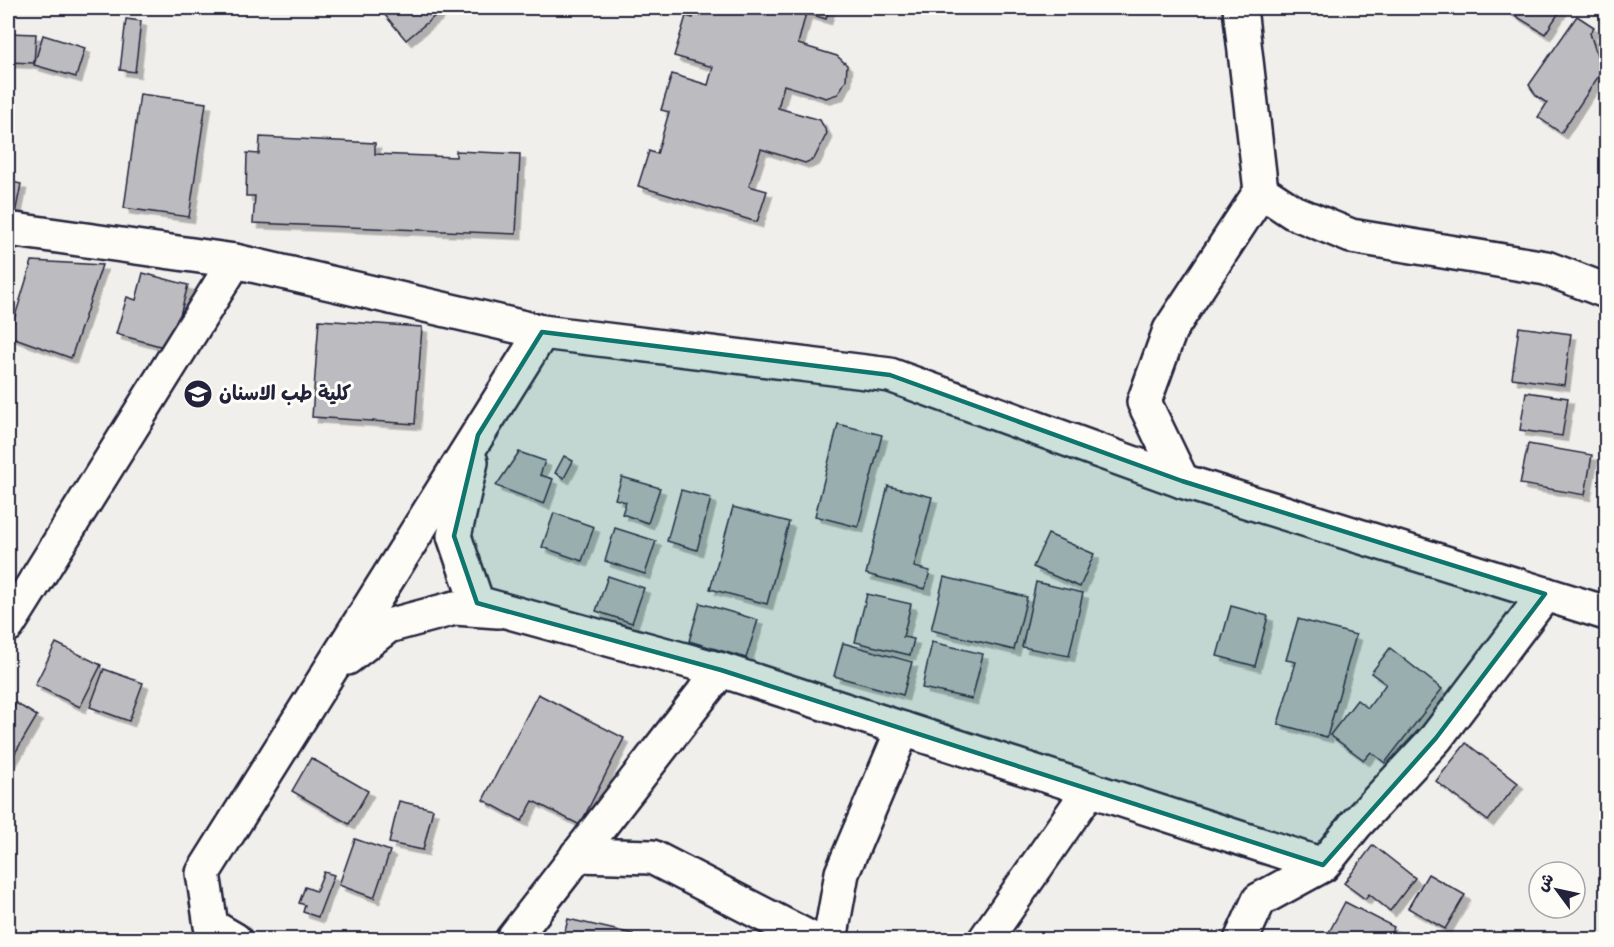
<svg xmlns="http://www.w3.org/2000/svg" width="1614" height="947" viewBox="0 0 1614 947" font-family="Mynerve,'Playpen Sans Arabic',sans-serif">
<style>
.building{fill:#bcbcc0;stroke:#22223b;stroke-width:1.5;filter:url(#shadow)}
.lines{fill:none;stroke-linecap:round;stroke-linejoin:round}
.minor-casing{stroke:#22223b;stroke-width:38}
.minor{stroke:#fdfcf7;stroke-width:33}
.marked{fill:#0f766e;fill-opacity:0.2;stroke:#0f766e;stroke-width:4.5;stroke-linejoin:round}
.labels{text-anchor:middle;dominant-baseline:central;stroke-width:6;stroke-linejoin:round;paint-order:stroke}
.poi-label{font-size:20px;font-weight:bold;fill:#22223b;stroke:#fdfcf7;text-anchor:start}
</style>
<defs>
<filter id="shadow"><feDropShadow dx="5.5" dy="5.5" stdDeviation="0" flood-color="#0004"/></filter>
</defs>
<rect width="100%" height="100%" fill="#f0efec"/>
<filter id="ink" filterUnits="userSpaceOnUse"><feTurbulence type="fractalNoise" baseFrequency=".0167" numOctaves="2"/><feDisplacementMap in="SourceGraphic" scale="12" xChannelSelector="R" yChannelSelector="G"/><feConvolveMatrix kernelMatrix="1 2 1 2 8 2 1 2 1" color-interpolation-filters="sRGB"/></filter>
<g filter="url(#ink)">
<g class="building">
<polygon points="379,8 437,8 441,11 406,40"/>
<polygon points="696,8 829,8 826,19 806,13 798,44 837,56 847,65 846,80 838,94 826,98 784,85 778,108 820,120 827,133 814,159 805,163 761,149 749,186 767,191 757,222 638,186 649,151 657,154 669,112 661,110 672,74 708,85 713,67 674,56 686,16 693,18"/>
<polygon points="1503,8 1562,8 1545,34"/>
<polygon points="1577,16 1594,27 1590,33 1602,71 1561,133 1538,117 1547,103 1536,96 1529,85"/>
<polygon points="126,19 141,21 135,72 120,70"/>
<polygon points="8,33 36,34 34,63 8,62"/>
<polygon points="43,35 85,48 76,77 34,65"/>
<polygon points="140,94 206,103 189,217 124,208"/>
<polygon points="260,137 375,143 375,154 456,157 456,151 520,154 516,234 253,223 255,196 246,196 247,153 259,154"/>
<polygon points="8,181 21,184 13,224 8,222"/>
<polygon points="32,261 102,265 71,358 9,336"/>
<polygon points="143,273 188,285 171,349 116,334 127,297 136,300"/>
<polygon points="319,320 422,327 415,424 312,417"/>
<polygon points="1519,327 1571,334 1564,385 1512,378"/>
<polygon points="1526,392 1568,398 1562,436 1520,430"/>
<polygon points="838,424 882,435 858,527 815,516"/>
<polygon points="1528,444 1592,455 1585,495 1520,484"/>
<polygon points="519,452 545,461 540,475 553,479 544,504 496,486"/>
<polygon points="564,456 573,461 564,478 555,473"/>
<polygon points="622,477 660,488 648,523 622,514 626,502 615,499"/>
<polygon points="888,486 932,497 914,567 930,571 925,589 866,574"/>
<polygon points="681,490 711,498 697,550 667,541"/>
<polygon points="733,507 789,522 767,604 710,589"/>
<polygon points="554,513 594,527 582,561 542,547"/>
<polygon points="615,528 656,541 645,574 605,561"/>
<polygon points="1048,534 1094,554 1080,587 1033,567"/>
<polygon points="608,576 644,588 632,623 596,611"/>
<polygon points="944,577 1027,597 1014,650 931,630"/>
<polygon points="1036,582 1083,593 1069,656 1022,647"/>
<polygon points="867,594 911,604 903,637 914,639 910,655 855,642"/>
<polygon points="700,603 758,620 746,658 689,641"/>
<polygon points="1231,606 1268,616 1255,666 1217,656"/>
<polygon points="1298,619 1356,635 1327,737 1278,724 1296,662 1286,660"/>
<polygon points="932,642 983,654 972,699 922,688"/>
<polygon points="56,643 101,665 80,707 35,685"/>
<polygon points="843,643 912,662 903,695 834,676"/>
<polygon points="1390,648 1442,689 1385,763 1371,752 1364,760 1330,735 1357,700 1368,708 1386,684 1371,673"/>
<polygon points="104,669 143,683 129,721 90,707"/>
<polygon points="538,694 624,738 580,825 533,801 522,821 483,800"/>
<polygon points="16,703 37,716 11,760 8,758 8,718"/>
<polygon points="1466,743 1518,783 1488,821 1436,781"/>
<polygon points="311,758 368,791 349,824 292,791"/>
<polygon points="399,801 433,809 423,850 389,843"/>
<polygon points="355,839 390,851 374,898 339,885"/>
<polygon points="1373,845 1415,878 1390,911 1369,894 1365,899 1344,883"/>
<polygon points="324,872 334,875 318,917 303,912 305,905 299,903 305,887 316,891"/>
<polygon points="1428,874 1465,895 1445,929 1408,908"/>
<polygon points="1345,902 1394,927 1387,940 1326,938"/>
<polygon points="568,919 633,934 632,940 563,940"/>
</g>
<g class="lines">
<g class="minor-casing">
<g id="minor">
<polyline points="1261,191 1293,212 1351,236 1546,268 1606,291"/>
<polyline points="8,229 235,261"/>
<polyline points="471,462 454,536 477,603 721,670"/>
<polyline points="1182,481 1144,402 1170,330 1261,191 1240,8"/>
<polyline points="8,625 235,261 542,332 890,375 1182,481 1606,613"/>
<polyline points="347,658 388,626 455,608 498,611"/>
<polyline points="577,855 652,857 813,940"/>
<polyline points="1323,865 1356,824 1436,738 1545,594"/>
<polyline points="235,940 211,926 203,873 542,332"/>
<polyline points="512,940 721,670 1323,865 1259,900 1241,940"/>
<polyline points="830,940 842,873 903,729"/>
<polyline points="985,940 1090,789"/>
</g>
</g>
<use href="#minor" class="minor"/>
</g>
</g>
<path class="marked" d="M542 332 890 375 1182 481 1545 594 1436 738 1323 865 721 670 477 603 454 536 478 435Z"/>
<defs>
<g id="university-disc" transform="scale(1.5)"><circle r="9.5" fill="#22223b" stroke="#fdfcf7"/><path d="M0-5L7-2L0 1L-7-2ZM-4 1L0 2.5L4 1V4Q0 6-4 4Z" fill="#fff"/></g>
</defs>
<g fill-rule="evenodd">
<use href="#university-disc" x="198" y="394"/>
</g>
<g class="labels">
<g class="poi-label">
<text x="219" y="394">كلية طب الاسنان</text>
</g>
</g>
<rect width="1614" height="947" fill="none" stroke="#fdfcf7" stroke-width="30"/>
<rect x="15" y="15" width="1584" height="917" fill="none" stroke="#22223b" stroke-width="2" filter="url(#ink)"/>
<g transform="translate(1557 890) rotate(303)"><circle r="28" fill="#fdfcf7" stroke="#a5a5ac" stroke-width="1.5"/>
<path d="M0-4.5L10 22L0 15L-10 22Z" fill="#22223b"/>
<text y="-9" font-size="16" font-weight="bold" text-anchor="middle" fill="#22223b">ش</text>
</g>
</svg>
